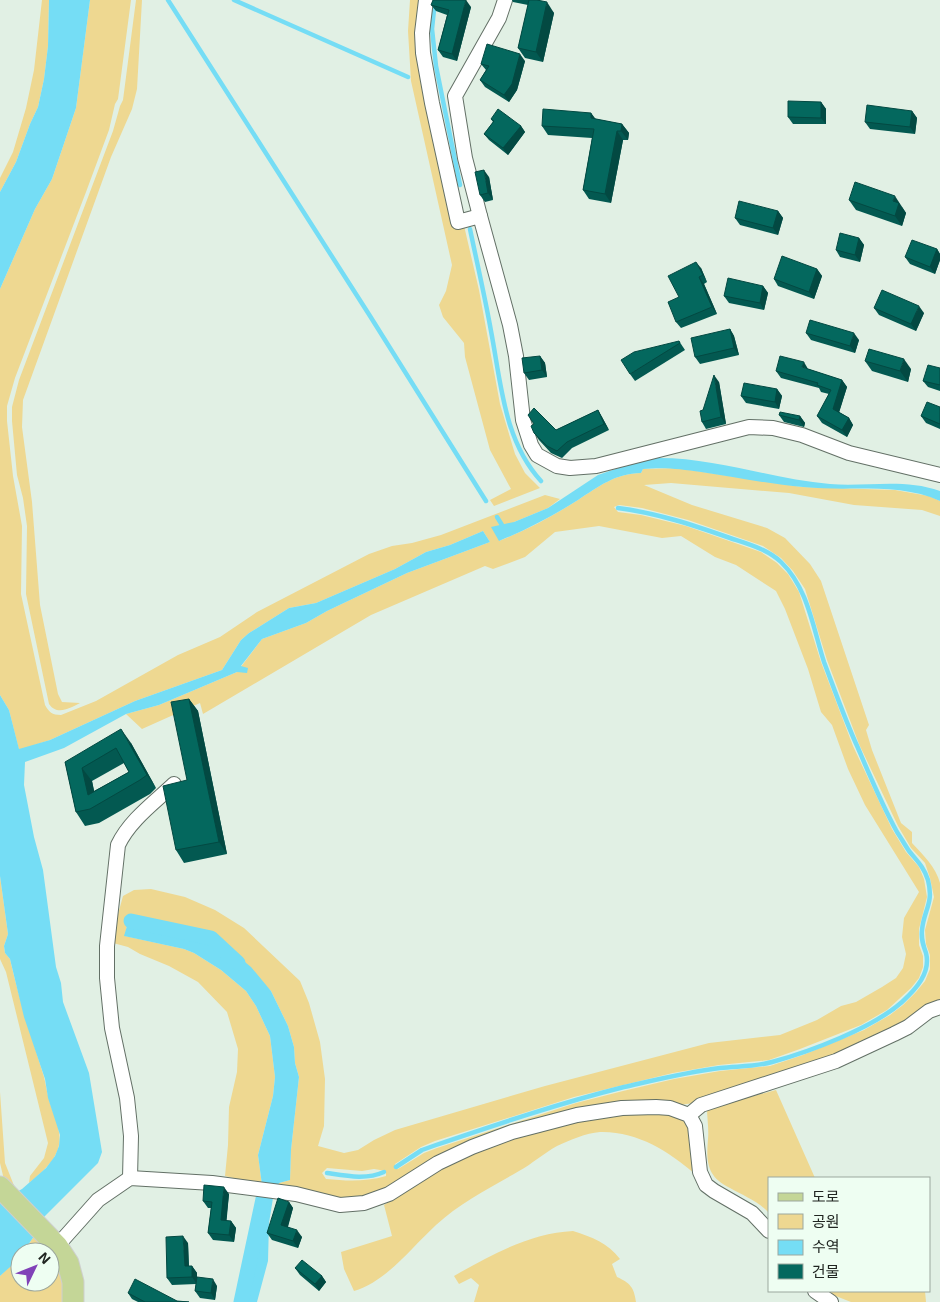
<svg xmlns="http://www.w3.org/2000/svg" width="940" height="1302" viewBox="0 0 940 1302" font-family="'Exo 2','Noto Sans KR',sans-serif">
<style>
.green{fill:#eed891;fill-rule:evenodd}
.water{fill:#75ddf5}
.lines{fill:none;stroke-linecap:round;stroke-linejoin:round}
.stream{stroke:#75ddf5;stroke-width:4.5}
.canal{stroke:#75ddf5;stroke-width:15}
.street-casing{stroke:#637066;stroke-width:16}
.primary-casing{stroke:#cecfce;stroke-width:23}
.street{stroke:#fff;stroke-width:14}
.primary{stroke:#c4d697;stroke-width:21}
.wall{fill:#035951;fill-rule:evenodd}
.shaded-wall{fill:#034942}
.building{fill:#04685e;stroke:#034942;fill-rule:evenodd}
</style>
<rect width="100%" height="100%" fill="#e1f0e4"/>
<g class="green">
<polygon points="42,0 49,0 48,46 44,79 38,107 30,124 16,162 0,192 0,178 13,152 26,108 34,70"/>
<path d="M90 0H131L118 99 115 104 109 130 86 192 15 378 7 406V421L13 476 22 526 21 594 45 705C49 712 52 715 61 715L96 701 178 655 220 637 257 612 369 554 392 546 412 543 441 535 545 495 560 499 548 508 514 522 499 541C527 530 553 516 578 500 598 487 616 473 641 473L643 469 677 468 802 487 895 490 929 496 940 501V516L922 510 854 505 789 493 671 483 644 485 692 505 767 528 785 538 810 564 821 581 869 725 866 730 872 750 901 823 912 832V843C923 855 936 867 940 883V1003L906 1024 859 1046 698 1102 687 1104 538 1122 399 1185 352 1201 278 1186 279 1183 290 1180 291 1150 299 1077 295 1063 294 1047 288 1026 271 991 234 953 189 932 148 922 139 928 127 926 125 936 184 949 194 953 221 970 246 991 256 1006 270 1036 275 1077 273 1096 258 1155 262 1185 225 1176 228 1145 229 1107 237 1072 238 1049 227 1012 198 982 169 966 140 954 128 947 113 943 117 918 123 896 134 890 151 889 185 897 215 910 244 928 300 981 309 1003 320 1042 325 1079 324 1126 318 1146 344 1153 358 1150 374 1140 395 1130 545 1086 709 1043 780 1035 817 1020 841 1006 856 1002 882 987 896 978 903 968 906 954 902 937 904 918 919 892 865 805 848 769 832 725 821 712 808 669 785 609 776 591 736 565 715 557 681 536 662 538 599 526 555 532 525 557 493 569 485 566 371 615 203 714 200 703 142 729 126 714 159 705 237 672 262 639 306 623 327 611 407 573 490 542 483 531 450 545 426 552 395 569 316 603 289 608 249 633 241 640 222 670 135 701 50 740 19 750 9 710 0 695V289L35 209 52 179 76 108ZM619 505 642 508 688 520 763 546 781 558 793 571 805 589 827 660 859 744 898 826 911 848 925 863 930 878 934 897 925 930 926 944 930 955V969L925 981 916 992 903 1005 890 1015 864 1030 803 1055 770 1066 720 1071 674 1079 623 1091 576 1103 437 1148 424 1153 398 1169 395 1168V1164L421 1147 435 1141 574 1097 673 1073 719 1065 769 1060 800 1049 861 1025 887 1010 911 988 919 978 923 967V956L919 945V929L927 897 924 879 919 867 906 852 892 829 853 746 821 662 799 592 788 574 777 563 761 552 686 526 641 515 618 512 614 507ZM327 1168 362 1171 374 1169 386 1171V1176C365 1182 347 1181 326 1179L322 1173Z"/>
<path d="M136 0H142L137 89 132 109 111 157 23 400 22 427 32 502 40 605 58 694 62 702 80 703C70 708 57 716 49 704L26 594 27 526 23 498 17 475 12 421V407L19 380 113 131 120 106 123 100Z"/>
<polygon points="410,0 421,0 418,28 479,290 500,404 515,454 525,473 540,488 494,506 490,500 511,489 490,450 465,357 464,343 443,317 439,305 446,291 452,265 411,81 408,31"/>
<path d="M0 876 8 934 4 946 5 953 10 959C19 1000 32 1038 44 1077 46 1085 47 1093 49 1100 53 1114 62 1130 59 1145 56 1161 41 1173 29 1183L30 1176 44 1158 48 1143 6 972 0 959Z"/>
<path d="M776 1090 815 1178H769V1213C758 1201 744 1196 730 1188 707 1177 706 1162 708 1139 709 1129 707 1118 707 1108Z"/>
<polygon points="0,1092 5,1163 17,1193 5,1184 0,1163"/>
<path d="M668 1112 689 1121 695 1174C668 1151 637 1131 600 1132 586 1133 570 1140 557 1146 544 1153 532 1164 519 1171 490 1188 461 1202 436 1225 412 1247 386 1282 354 1291L344 1269 341 1252 392 1236 384 1205 438 1170 461 1159 485 1149 547 1128 609 1114Z"/>
<path d="M573 1231C592 1237 608 1243 620 1259L612 1264 617 1277C630 1283 634 1287 636 1302H474L479 1285 471 1278 459 1284 454 1276C490 1255 531 1233 573 1231Z"/>
<polygon points="37,1232 55,1251 68,1302 0,1302 0,1276 20,1256 20,1282 50,1282 50,1252 23,1252"/>
<polygon points="823,1291 925,1291 926,1302 851,1302"/>
</g>
<g class="water">
<polygon points="49,0 90,0 76,108 52,179 35,209 0,289 0,192 16,162 30,124 38,107 44,79 48,46"/>
<path d="M655 458C715 457 771 479 830 484 867 487 904 478 940 491V501C898 482 848 492 803 487 769 484 735 477 701 472 680 469 665 467 643 469L641 473C616 473 598 487 578 500 553 516 526 530 499 541L491 527 514 522 548 508 598 475 639 461Z"/>
<polygon points="483,531 490,542 407,573 327,611 306,623 262,639 241,666 248,668 247,673 237,672 159,705 126,714 64,748 25,762 24,785 34,837 43,870 56,967 61,983 63,1002 89,1073 102,1152 98,1163 39,1222 13,1194 22,1189 46,1168 55,1156 59,1146 60,1135 48,1098 45,1079 24,1017 10,959 5,953 4,946 8,934 0,876 0,695 9,710 19,749 50,740 135,701 222,670 241,640 249,633 289,608 316,603 395,569 426,552 450,545"/>
<polygon points="148,922 189,932 234,953 251,967 271,991 288,1026 294,1047 295,1063 299,1077 291,1150 290,1180 279,1183 278,1186 262,1185 258,1155 273,1096 275,1077 270,1036 256,1006 246,991 221,970 194,953 184,949 124,936 127,926 139,928 141,923"/>
<polygon points="261,1195 273,1198 269,1223 268,1261 257,1302 245,1302 246,1282 251,1267 257,1235"/>
<path d="M6 1198 37 1232 23 1252H20C19 1262 7 1269 0 1276V1203Z"/>
</g>
<g class="lines">
<g class="stream">
<polyline points="168,0 370,316 486,501"/>
<polyline points="234,0 408,77"/>
<polyline points="435,0 432,29 436,66 460,185"/>
<path d="M470 229C477 263 485 297 491 331 501 383 504 441 541 481"/>
<polyline points="497,517 502,525"/>
<path d="M396 1167 422 1150 436 1145C498 1124 560 1103 624 1087 655 1080 687 1072 720 1068 737 1066 755 1067 772 1062 809 1052 873 1028 902 1002 916 989 931 973 926 953 923 945 921 939 922 930 924 909 934 904 928 880 924 867 917 861 909 851 905 845 901 838 897 832 882 805 870 776 858 748 845 720 835 691 824 662 813 628 808 588 781 562 767 549 748 544 730 538 693 525 657 513 618 508"/>
<path d="M327 1173C347 1176 366 1180 384 1172"/>
</g>
<g class="canal">
<polyline points="131,921 211,938 238,963"/>
<polyline points="241,1302 263,1199"/>
</g>
<g class="street-casing">
<g id="street">
<polyline points="426,0 422,33 423,53 432,103 458,222 480,216"/>
<polyline points="505,0 499,18 455,96 465,158 480,216 510,325 516,356 523,420 531,445 537,455 557,466 570,468 596,466 749,427 773,428 802,435 849,453 940,475"/>
<polyline points="689,1115 701,1105 836,1061 894,1034 908,1027 929,1011 940,1007"/>
<path d="M130 1178 131 1136 127 1098 112 1028 107 978V946L118 845C130 820 154 803 174 784"/>
<polyline points="57,1246 98,1200 130,1178 212,1183 296,1194 340,1205 364,1203 389,1194 438,1163 472,1147 512,1132 539,1125 577,1115 622,1108 656,1107 670,1108 689,1115 695,1126 700,1172 706,1185 714,1191 752,1213 769,1231"/>
<polyline points="815,1291 831,1302"/>
</g>
</g>
<g class="primary-casing">
<polyline id="primary" points="0,1187 57,1246 68,1263 73,1282 73,1302"/>
</g>
<use href="#street" class="street"/>
<use href="#primary" class="primary"/>
</g>
<g class="wall">
<polygon points="512,0 539,0 554,13 543,62 525,58 518,48 528,5 513,2"/>
<polygon points="431,5 471,7 457,61 443,57 438,50 447,15 436,11"/>
<polygon points="525,61 517,90 509,102 485,87 480,80 486,70 481,64"/>
<polygon points="821,102 826,109 826,124 793,124 788,117"/>
<polygon points="912,111 917,118 915,134 870,129 865,122"/>
<polygon points="591,113 595,119 622,124 629,133 628,140 623,140 611,203 589,199 583,190 592,138 548,135 542,126"/>
<polygon points="491,119 521,126 525,132 508,155 489,140 484,134 493,122"/>
<polygon points="489,177 493,200 485,202 480,195"/>
<polygon points="849,200 902,207 906,213 902,226 856,210"/>
<polygon points="778,211 783,218 778,235 740,225 735,218"/>
<polygon points="859,238 864,245 860,262 840,257 836,250"/>
<polygon points="937,249 940,254 940,260 935,274 910,264 905,257"/>
<polygon points="701,268 707,282 704,284 717,314 681,328 676,322 679,297"/>
<polygon points="817,269 822,276 814,299 778,286 774,279"/>
<polygon points="763,286 768,293 764,310 729,303 724,296"/>
<polygon points="874,308 924,313 916,331 879,315"/>
<polygon points="730,329 734,336 739,355 700,364 695,357"/>
<polygon points="806,333 859,340 855,353 811,340"/>
<polygon points="679,341 685,350 635,381 630,374"/>
<polygon points="540,356 545,363 547,377 529,380 524,373"/>
<polygon points="865,361 911,369 908,382 872,371"/>
<polygon points="940,368 940,391 928,387 923,381"/>
<polygon points="808,369 842,380 847,387 839,412 849,418 853,425 847,437 822,423 817,416 829,394 821,392 819,388 781,378 776,371"/>
<polygon points="719,382 726,424 706,429 702,422 703,410"/>
<polygon points="777,389 782,396 779,409 746,403 741,396"/>
<polygon points="940,407 940,429 926,423 921,416"/>
<polygon points="598,410 602,417 609,430 572,448 562,458 551,453 539,440 534,433 556,430"/>
<polygon points="779,415 800,416 805,423 804,427 784,422"/>
<polygon points="189,699 198,711 227,854 184,863 176,850 187,780"/>
<path d="M131 743 156 788 150 794 99 823 85 826 76 812 65 762ZM124 763 129 772 94 791 92 781Z"/>
<polygon points="229,1194 226,1221 231,1221 236,1228 234,1242 213,1240 208,1233 211,1208 208,1208 203,1201"/>
<polygon points="289,1202 293,1208 288,1227 302,1237 298,1248 272,1240 267,1233"/>
<polygon points="188,1243 189,1266 192,1266 197,1273 197,1279 217,1286 215,1300 200,1298 195,1291 196,1284 172,1285 167,1278"/>
<polygon points="295,1268 322,1276 326,1282 319,1291 300,1275"/>
<polygon points="128,1293 177,1301 189,1302 138,1302 132,1299"/>
</g>
<g class="shaded-wall">
<polygon points="466,0 471,7 457,61 452,54"/>
<polygon points="547,2 554,13 543,62 536,52"/>
<polygon points="520,54 525,61 517,90 509,102 504,95"/>
<polygon points="821,102 826,109 826,124 821,118"/>
<polygon points="912,111 917,118 915,134 910,127"/>
<polygon points="591,113 598,122 591,118"/>
<polygon points="622,124 629,133 628,140 621,131"/>
<polygon points="521,126 525,132 508,155 503,148"/>
<polygon points="617,131 623,140 611,203 605,194"/>
<polygon points="484,170 489,177 493,200 488,193"/>
<polygon points="895,196 906,213 902,226 895,216 893,201"/>
<polygon points="778,211 783,218 778,235 773,228"/>
<polygon points="859,238 864,245 860,262 855,255"/>
<polygon points="937,249 940,254 940,260 935,274 930,267"/>
<polygon points="696,262 701,268 707,282 703,275"/>
<polygon points="817,269 822,276 814,299 809,292"/>
<polygon points="699,277 704,284 717,314 712,307"/>
<polygon points="763,286 768,293 764,310 760,303"/>
<polygon points="919,306 924,313 916,331 911,324"/>
<polygon points="730,329 734,336 739,355 734,348"/>
<polygon points="854,333 859,340 855,353 850,346"/>
<polygon points="540,356 545,363 547,377 542,370"/>
<polygon points="904,359 911,369 908,382 900,371"/>
<polygon points="804,362 808,369 802,367"/>
<polygon points="714,375 719,382 726,424 721,417"/>
<polygon points="842,380 847,387 838,416 833,409"/>
<polygon points="777,389 782,396 779,409 775,402"/>
<polygon points="598,410 602,417 609,430 604,424"/>
<polygon points="800,416 805,423 804,427 799,420"/>
<polygon points="849,418 853,425 847,437 842,430"/>
<polygon points="189,699 198,711 227,854 219,842"/>
<polygon points="121,729 131,743 156,788 147,775"/>
<polygon points="82,768 92,781 97,805 88,795"/>
<polygon points="224,1187 229,1194 226,1227 221,1220"/>
<polygon points="289,1202 293,1208 286,1232 281,1225"/>
<polygon points="231,1221 236,1228 234,1242 229,1235"/>
<polygon points="297,1230 302,1237 298,1248 293,1241"/>
<polygon points="183,1236 188,1243 189,1273 185,1266"/>
<polygon points="192,1266 197,1273 197,1284 192,1277"/>
<polygon points="322,1276 326,1282 319,1291 315,1284"/>
<polygon points="213,1279 217,1286 215,1300 211,1293"/>
</g>
<g class="building">
<polygon points="433,0 466,0 452,54 438,50 449,10 431,5"/>
<polygon points="529,0 537,0 547,2 536,52 518,48"/>
<polygon points="487,44 520,54 512,84 504,95 480,80 489,66 481,64"/>
<polygon points="788,101 821,102 821,118 788,117"/>
<polygon points="867,105 912,111 910,127 865,122"/>
<polygon points="498,109 521,126 503,148 484,134 494,121 491,119"/>
<polygon points="543,109 591,113 591,118 622,124 621,131 617,131 605,194 583,190 594,129 542,126"/>
<polygon points="484,170 488,193 480,195 475,172"/>
<polygon points="855,182 895,196 893,201 899,203 895,216 849,200"/>
<polygon points="739,201 778,211 773,228 735,218"/>
<polygon points="840,233 859,238 855,255 836,250"/>
<polygon points="912,240 937,249 930,267 905,257"/>
<polygon points="782,256 817,269 809,292 774,279"/>
<polygon points="696,262 703,275 699,277 712,307 676,322 668,302 679,297 668,276"/>
<polygon points="728,278 763,286 760,303 724,296"/>
<polygon points="882,290 919,306 911,324 874,308"/>
<polygon points="810,320 854,333 850,346 806,333"/>
<polygon points="730,329 734,348 695,357 691,338"/>
<polygon points="679,341 680,343 630,374 621,360 634,352"/>
<polygon points="869,349 904,359 900,371 865,361"/>
<polygon points="540,356 542,370 524,373 522,358"/>
<polygon points="780,356 804,362 802,367 842,380 833,409 849,418 842,430 817,416 831,390 817,385 818,383 776,371"/>
<polygon points="928,365 940,368 940,385 923,381"/>
<polygon points="714,375 721,417 702,422 700,411 703,410"/>
<polygon points="744,383 777,389 775,402 741,396"/>
<polygon points="927,402 940,407 940,424 921,416"/>
<polygon points="534,408 556,430 598,410 604,424 567,442 557,451 547,446 534,433 531,426 534,424 528,415"/>
<polygon points="780,412 800,416 799,420 779,415"/>
<polygon points="189,699 219,842 176,850 163,786 187,780 171,702"/>
<path d="M121 729 147 775 140 780 90 809 76 812 65 762ZM116 748 129 772 88 795 82 768Z"/>
<polygon points="204,1185 224,1187 221,1220 231,1221 229,1235 208,1233 212,1202 203,1201"/>
<polygon points="278,1198 289,1202 281,1225 297,1230 293,1241 267,1233"/>
<polygon points="183,1236 185,1266 192,1266 192,1277 167,1278 166,1237"/>
<polygon points="302,1260 322,1276 315,1284 295,1268"/>
<polygon points="197,1277 213,1279 211,1293 195,1291"/>
<polygon points="135,1279 177,1301 189,1302 145,1302 128,1293"/>
</g>
<rect x="768" y="1177" width="162" height="115" fill="#eefef2" stroke="#9ca79e"/>
<rect x="778" y="1193" width="25" height="8" fill="#c4d697" stroke="#9ca79e"/>
<text x="812" y="1202" font-size="15" fill="#202521">도로</text>
<rect x="778" y="1214" width="25" height="15" fill="#eed891" stroke="#9ca79e"/>
<text x="812" y="1227" font-size="15" fill="#202521">공원</text>
<rect x="778" y="1240" width="25" height="15" fill="#75ddf5" stroke="#9ca79e"/>
<text x="812" y="1252" font-size="15" fill="#202521">수역</text>
<rect x="778" y="1264" width="25" height="15" fill="#04685e" stroke="#9ca79e"/>
<text x="812" y="1277" font-size="15" fill="#202521">건물</text>
<g transform="translate(35 1267) rotate(47)"><circle r="24" fill="#eefef2" stroke="#9ca79e"/>
<path d="M0-4L9 19L0 12L-9 19Z" fill="#8042b8"/>
<text y="-8" font-size="14" font-weight="bold" text-anchor="middle" fill="#202521">N</text>
</g>
</svg>
